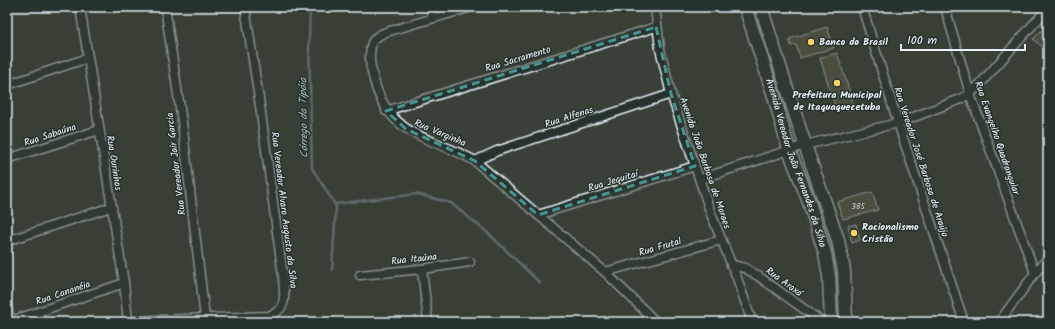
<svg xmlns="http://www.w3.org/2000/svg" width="1055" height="329" viewBox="0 0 1055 329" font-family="Kalam,sans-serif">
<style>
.green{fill:#5c7257;stroke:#a2b2a8}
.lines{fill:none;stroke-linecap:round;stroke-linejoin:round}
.stream{stroke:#8c9ea8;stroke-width:2.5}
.building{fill:#655f4e;stroke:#e8f1f8}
.street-casing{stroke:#e8f1f8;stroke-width:11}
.secondary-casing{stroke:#e8f1f8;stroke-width:15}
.street{stroke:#26332d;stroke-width:8}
.secondary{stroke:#26332d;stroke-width:12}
.marked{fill:none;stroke:#459590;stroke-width:3;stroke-dasharray:8 5;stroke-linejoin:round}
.poi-dot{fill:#ffd166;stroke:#26332d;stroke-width:1.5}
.labels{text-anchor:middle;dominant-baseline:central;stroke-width:3;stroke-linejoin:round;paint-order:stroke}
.number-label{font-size:8px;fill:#c7ccce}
.poi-label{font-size:10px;font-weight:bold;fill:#e8f1f8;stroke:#26332d;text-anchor:start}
.street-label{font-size:10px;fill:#e8f1f8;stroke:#26332d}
.water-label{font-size:11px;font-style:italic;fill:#aab9c2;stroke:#26332d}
</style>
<rect width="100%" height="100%" fill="#394037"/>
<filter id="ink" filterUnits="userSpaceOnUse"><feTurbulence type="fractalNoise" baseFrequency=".025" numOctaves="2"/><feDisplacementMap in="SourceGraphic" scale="8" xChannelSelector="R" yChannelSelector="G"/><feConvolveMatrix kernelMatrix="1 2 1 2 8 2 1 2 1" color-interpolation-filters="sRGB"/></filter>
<g filter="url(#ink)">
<polygon class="green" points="808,169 841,273 836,277 804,171"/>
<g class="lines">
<g class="stream">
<polyline points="310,7 309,41 312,168 336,206 332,270"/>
<polyline points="334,204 417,194 451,203 489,234 540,283"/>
</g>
</g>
<g class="building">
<polygon points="1048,24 1048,50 1047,51 1033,39"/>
<polygon points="827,27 834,48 800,58 796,45 791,46 789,39"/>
<polygon points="837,53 855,108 837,112 820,58"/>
<polygon points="872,192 878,210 843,219 837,202"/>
<polygon points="856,224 860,240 852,243 848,226"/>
</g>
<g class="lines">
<g class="street-casing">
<g id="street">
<polyline points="80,7 124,283 128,322"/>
<polyline points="165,7 182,122 205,318"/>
<polyline points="431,7 433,18"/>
<path d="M472 7 386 32C370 38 370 45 370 61 371 71 374 80 377 90 395 139 436 138 475 161L605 272 656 322"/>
<polyline points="655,7 660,49 671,94 711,214 737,278 752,322"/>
<polyline points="862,7 898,123 964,322"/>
<polyline points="945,7 970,94 1035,273"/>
<polyline points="7,85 88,58"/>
<polyline points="386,111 656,27"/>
<polyline points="7,159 99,130"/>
<polyline points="475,161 497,151 671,94"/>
<polyline points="700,179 805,145 898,123 961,99 970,94 980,84 1048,8"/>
<polyline points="538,215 695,166"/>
<polyline points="7,241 111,207"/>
<polyline points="731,265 745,268 758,276 822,322"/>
<polyline points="422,269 428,322"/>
<polyline points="605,272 721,240"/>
<polyline points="360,275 422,269 470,262"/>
<polyline points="7,310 12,321"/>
<path d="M128 321 268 316C289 310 284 294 283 276L260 106 245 7"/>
<polyline points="8,322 124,283"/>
<polyline points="999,322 1035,273 1048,258"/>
</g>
</g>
<g class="secondary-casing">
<g id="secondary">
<path id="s1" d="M745 7 774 96 789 150 809 202 825 253 829 276 831 322"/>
<polyline points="761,7 805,145 838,240 844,271 846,322"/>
</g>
</g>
<use href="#street" class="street"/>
<use href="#secondary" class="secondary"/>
</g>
</g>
<path d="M0 0H1055V329H0ZM656 27 671 94 695 166 538 215 475 161 406 129 386 111Z" fill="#394037" fill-opacity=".55" fill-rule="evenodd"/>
<path class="marked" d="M656 27 671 94 695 166 538 215 475 161 406 129 386 111Z"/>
<g class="poi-dot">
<circle cx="811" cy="42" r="4"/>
<circle cx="837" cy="83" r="4"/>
<circle cx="854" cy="233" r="4"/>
</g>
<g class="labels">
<g class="number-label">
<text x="858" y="206">385</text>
</g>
<g class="poi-label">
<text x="819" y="42">Banco do Brasil</text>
<text x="837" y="95" text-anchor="middle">Prefeitura Municipal<tspan x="837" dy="12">de Itaquaquecetuba</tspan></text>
<text x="862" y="227">Racionalismo<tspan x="862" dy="12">Cristão</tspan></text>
</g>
<g class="street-label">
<text transform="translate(518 59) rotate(-17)">Rua Sacramento</text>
<text transform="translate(569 117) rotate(-18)">Rua Alfenas</text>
<text transform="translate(440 133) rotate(23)">Rua Varginha</text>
<text transform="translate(50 135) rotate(-18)">Rua Sabaúna</text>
<text transform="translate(997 138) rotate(71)">Rua Evangelho Quadrangular</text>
<text transform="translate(921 162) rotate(72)">Rua Vereador José Barbosa de Araújo</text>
<text transform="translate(114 163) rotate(81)">Rua Ourinhos</text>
<text transform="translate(705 163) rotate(71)">Avenida João Barbosa de Moraes</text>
<text stroke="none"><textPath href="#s1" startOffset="164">Avenida Vereador João Fernandes da Silva</textPath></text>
<text transform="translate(176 164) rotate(-97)">Rua Vereador Jair Garcia</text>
<text transform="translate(613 181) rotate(-17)">Rua Jequitaí</text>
<text transform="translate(284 210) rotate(83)">Rua Vereador Alvaro Augusto da Silva</text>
<text transform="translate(660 247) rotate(-16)">Rua Frutal</text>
<text transform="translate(414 259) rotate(-6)">Rua Itaúna</text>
<text transform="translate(784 282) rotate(36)">Rua Araxá</text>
<text transform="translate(63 293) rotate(-19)">Rua Cananéia</text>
</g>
<g class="water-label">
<text transform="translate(304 118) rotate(-91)">Córrego da Tipóia</text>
</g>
</g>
<rect width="1055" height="329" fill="none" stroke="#26332d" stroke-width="24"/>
<rect x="12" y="12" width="1031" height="305" fill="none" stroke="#e8f1f8" stroke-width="1.5" filter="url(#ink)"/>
<path d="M901 44v6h124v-6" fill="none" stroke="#e8f1f8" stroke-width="2"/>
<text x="907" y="44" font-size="12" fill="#e8f1f8" stroke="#26332d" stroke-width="3" paint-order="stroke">100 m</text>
</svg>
